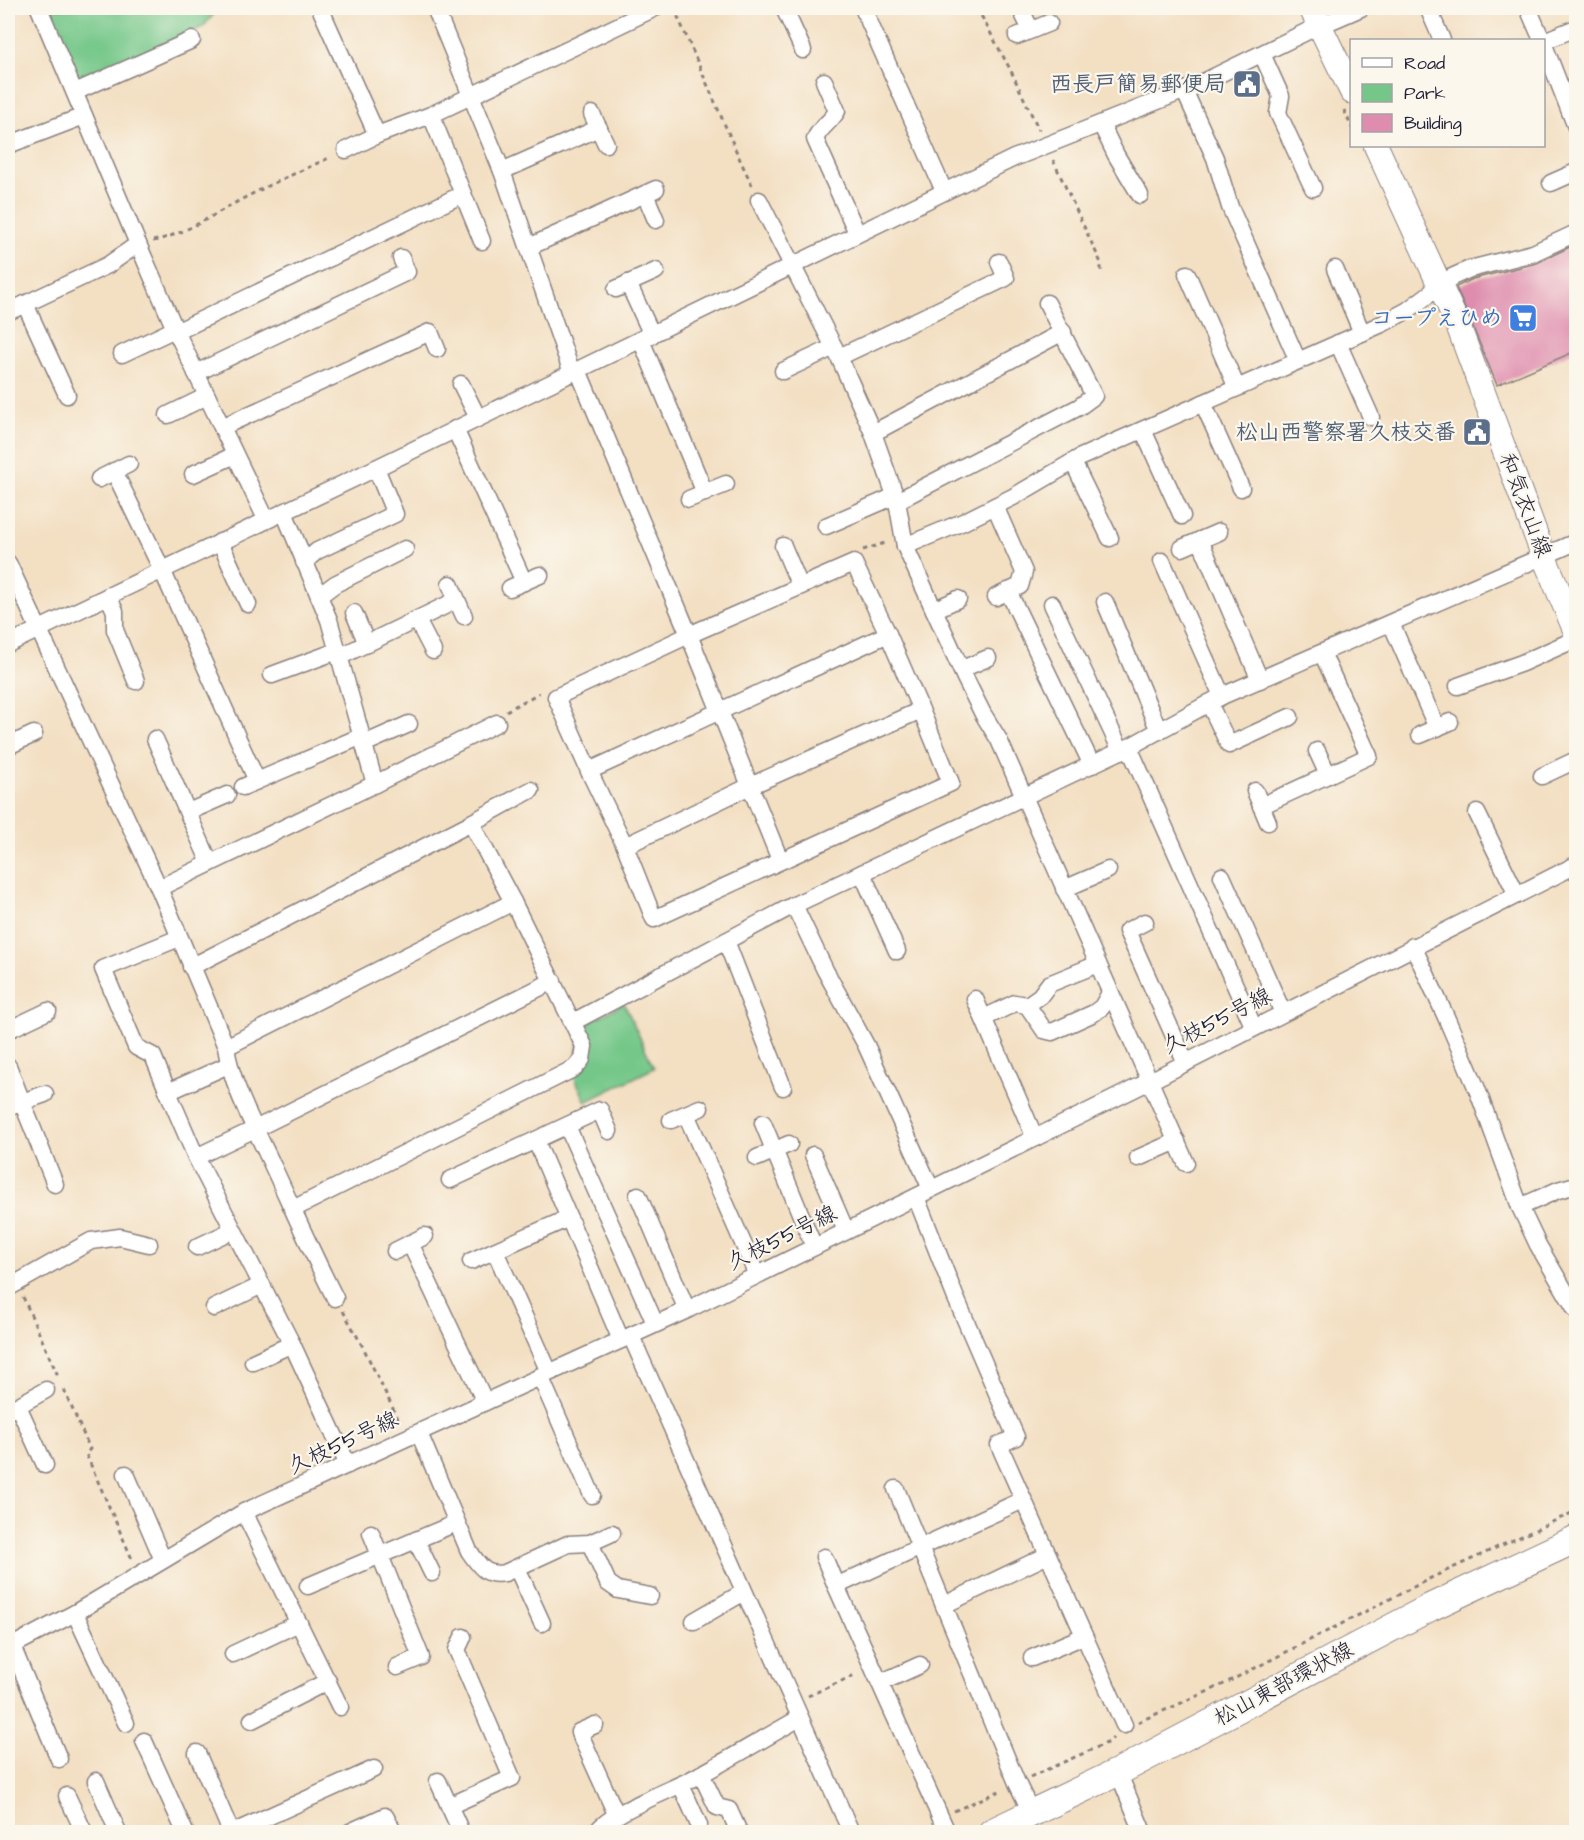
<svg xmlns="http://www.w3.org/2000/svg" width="1584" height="1840" viewBox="0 0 1584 1840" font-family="'Architects Daughter','Klee One',sans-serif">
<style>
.green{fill:#75c789;stroke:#4c7462;stroke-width:1.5}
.building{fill:#df8dae}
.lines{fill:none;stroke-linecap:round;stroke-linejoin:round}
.minor-casing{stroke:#8a807e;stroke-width:19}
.secondary-casing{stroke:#8a807e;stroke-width:26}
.primary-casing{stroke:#8a807e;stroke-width:29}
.path{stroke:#8a807e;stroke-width:3;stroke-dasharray:4.5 4.5;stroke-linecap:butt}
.minor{stroke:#fff;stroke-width:16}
.secondary{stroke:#fff;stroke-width:24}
.primary{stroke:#fff;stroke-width:27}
.labels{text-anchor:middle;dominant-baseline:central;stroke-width:4.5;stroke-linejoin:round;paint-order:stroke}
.service-label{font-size:22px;font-weight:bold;fill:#4e5e75;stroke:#fbf7ec;text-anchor:end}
.shop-label{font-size:22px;font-weight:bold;fill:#366cbe;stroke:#fbf7ec;text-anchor:end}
.street-label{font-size:22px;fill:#22223b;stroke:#fbf7ec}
</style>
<rect width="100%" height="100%" fill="#fbf7ec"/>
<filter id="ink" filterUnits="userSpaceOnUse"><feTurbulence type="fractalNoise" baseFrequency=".0167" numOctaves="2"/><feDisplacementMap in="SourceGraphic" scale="12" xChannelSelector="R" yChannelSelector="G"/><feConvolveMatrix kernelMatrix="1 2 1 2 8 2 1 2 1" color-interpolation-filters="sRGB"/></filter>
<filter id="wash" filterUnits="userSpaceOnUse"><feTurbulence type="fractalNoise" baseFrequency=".008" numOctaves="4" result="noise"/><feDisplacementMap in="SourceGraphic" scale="24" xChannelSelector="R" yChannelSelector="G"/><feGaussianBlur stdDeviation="1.35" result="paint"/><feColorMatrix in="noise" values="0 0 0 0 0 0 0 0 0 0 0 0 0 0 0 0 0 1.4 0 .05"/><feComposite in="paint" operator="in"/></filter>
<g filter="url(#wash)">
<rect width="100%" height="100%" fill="#f3dfc2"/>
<g class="green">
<polygon points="44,8 219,8 203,27 76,83"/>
<polygon points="624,1003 654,1068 586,1102 573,1074 581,1027"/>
</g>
<g id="blocks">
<polygon class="building" points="1576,244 1576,351 1497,385 1456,287 1473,279 1537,263"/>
</g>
</g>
<g filter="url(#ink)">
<use href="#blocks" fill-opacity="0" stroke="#8a807e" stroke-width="1.5"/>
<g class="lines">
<g class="minor-casing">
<g id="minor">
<polyline points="39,8 138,244 175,329 266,519"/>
<polyline points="435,8 502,171 572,373"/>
<polyline points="784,8 803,50"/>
<polyline points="863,8 944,191"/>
<polyline points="1020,8 1031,30"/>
<polyline points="1428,8 1442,40"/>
<polyline points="1528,8 1542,40"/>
<polyline points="321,10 377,135"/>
<polyline points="1017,36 1049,23"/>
<polyline points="1544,41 1576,28"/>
<polyline points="1544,45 1576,127"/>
<polyline points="1262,54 1281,96 1278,113 1313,188"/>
<path d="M824 81 837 111C831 122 820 127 815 139L857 233"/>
<polyline points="1184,90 1215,158 1230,207 1298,361"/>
<polyline points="75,92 192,40"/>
<polyline points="592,114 606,144"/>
<polyline points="1101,124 1116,155 1140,195"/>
<polyline points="8,145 84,116"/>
<polyline points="346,150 377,135 431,115 655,8"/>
<polyline points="502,171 599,128"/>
<polyline points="1551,183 1576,172"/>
<polyline points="463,194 482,241"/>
<polyline points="645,194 656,220"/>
<polyline points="759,200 839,357 873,433 897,501 905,546 965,678 983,714 999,740 1186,1163"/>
<polyline points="529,247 656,189"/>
<polyline points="1335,269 1362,333"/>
<polyline points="1187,274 1237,388"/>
<polyline points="628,283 652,335"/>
<polyline points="616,289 656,271"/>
<polyline points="25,304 67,395"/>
<polyline points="8,312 108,265 138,244"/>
<polyline points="176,332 463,194 431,115"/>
<polyline points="641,340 705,493"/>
<polyline points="1338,343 1371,417"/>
<polyline points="122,354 175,329"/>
<polyline points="839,357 1006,278 999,262"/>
<polyline points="578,370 689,635 780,860"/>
<polyline points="783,371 834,347"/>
<polyline points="196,373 407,272 401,258"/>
<polyline points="461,384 478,418"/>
<polyline points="1203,403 1241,488"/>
<polyline points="168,415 207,396"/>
<polyline points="222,427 430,332 437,349"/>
<polyline points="455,429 524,582"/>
<polyline points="1143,430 1182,516"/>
<polyline points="873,433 1063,332"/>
<polyline points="1073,462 1110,538"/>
<polyline points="114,471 162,570 257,781"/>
<polyline points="193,474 235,455"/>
<polyline points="99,479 129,464"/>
<polyline points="689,499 726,484"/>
<polyline points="897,501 1079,407 1094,396 1047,303"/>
<polyline points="995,506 1024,572 1020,586 996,597"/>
<polyline points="826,526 895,496"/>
<polyline points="1200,540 1260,680"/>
<polyline points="220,542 248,604"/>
<polyline points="783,546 800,586"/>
<polyline points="905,546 963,522 1013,497 1081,457 1384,323 1408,310 1452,277 1470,269 1533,253 1576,233"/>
<polyline points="1182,548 1219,532"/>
<polyline points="1162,561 1222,696"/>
<polyline points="304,562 317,551 395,514 376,468"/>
<path d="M8 563 159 888 226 1047C231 1084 255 1128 271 1162 292 1207 312 1253 335 1298"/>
<polyline points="450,584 464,616"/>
<polyline points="510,588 540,575"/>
<polyline points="1008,591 1092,765"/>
<polyline points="108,596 115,611 115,630 136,681"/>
<polyline points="319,596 335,584 405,549"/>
<polyline points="1105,602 1159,731"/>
<polyline points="1052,604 1121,751"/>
<polyline points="934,610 958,599"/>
<polyline points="354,613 367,644"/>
<polyline points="417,620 433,651"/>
<polyline points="1391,623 1437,728"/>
<polyline points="8,644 376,468 1014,158 1193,87 1308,31 1361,8"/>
<polyline points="339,657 457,600"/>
<polyline points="962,669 988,658"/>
<polyline points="272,675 337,651"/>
<polyline points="1458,686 1522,663 1576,639"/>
<polyline points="1209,703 1229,745 1290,717"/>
<polygon points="921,710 951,783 654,919 625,846 750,786"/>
<polyline points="1420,735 1450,722"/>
<polyline points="155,739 210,863"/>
<polyline points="364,744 409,724"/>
<polyline points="8,746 34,734"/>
<polyline points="1129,747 1254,1028"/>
<polyline points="1317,751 1328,775"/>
<polyline points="589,771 556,697 689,635 854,563 888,634"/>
<polyline points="1542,776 1576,760"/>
<polyline points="375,784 497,723"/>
<polyline points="243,787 362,736"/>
<polyline points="1255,791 1268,822"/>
<polyline points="1261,806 1369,756 1322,653"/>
<polyline points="188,812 227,795"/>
<polyline points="1477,813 1517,895"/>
<polyline points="471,823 531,790"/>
<polyline points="625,846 589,771 888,634 921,710"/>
<polyline points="862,873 897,951"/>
<polyline points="1222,876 1283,1013"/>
<polyline points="159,888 375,784 329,620 284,512"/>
<polyline points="1064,889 1108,870"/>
<polyline points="794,905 825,970 866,1045 931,1189"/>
<polyline points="1145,922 1127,931 1186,1063"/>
<polyline points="726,941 783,1087"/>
<polyline points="1413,946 1446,1017 1477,1089 1520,1207 1538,1245 1576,1310"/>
<polyline points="191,967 471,823 513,902 584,1046 582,1059 575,1068 293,1209"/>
<polyline points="975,999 1035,1138"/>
<polyline points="1027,1005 1040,996 1049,984 1098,964"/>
<polyline points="984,1018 1015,1003 1027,1005 1044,1030 1052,1032 1094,1013 1102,1007 1110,993"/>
<polyline points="573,1022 794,905 1129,747 1222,696 1576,542"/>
<polyline points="8,1030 48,1011"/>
<polyline points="226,1047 513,902"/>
<polyline points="228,1065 168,1092 196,1157 292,1344 348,1465"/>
<polyline points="8,1066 22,1102 8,1107"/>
<polyline points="168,1092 153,1056 136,1047 103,969 179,938"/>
<polyline points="45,1094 22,1102 55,1184"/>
<polyline points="686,1114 757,1275"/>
<polyline points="671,1120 700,1108"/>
<polyline points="763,1123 814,1247"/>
<polyline points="567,1126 655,1323"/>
<polyline points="536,1141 621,1340"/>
<polyline points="813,1155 846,1231"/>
<polyline points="196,1157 255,1129 553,981"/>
<polyline points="757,1158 789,1144"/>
<polyline points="1138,1158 1177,1141"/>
<polyline points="450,1180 600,1110 609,1131"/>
<polyline points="638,1195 687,1310"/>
<polyline points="916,1197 955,1296 1016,1437 999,1445 1124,1725"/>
<polyline points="1520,1207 1558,1190 1576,1185"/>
<polyline points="410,1243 485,1402"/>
<polyline points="197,1247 233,1230"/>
<polyline points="395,1251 425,1236"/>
<polyline points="495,1251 549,1372"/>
<polyline points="471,1261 569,1218"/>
<polyline points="8,1288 91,1241 120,1237 149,1244"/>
<polyline points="214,1308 262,1285"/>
<polyline points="631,1336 851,1832"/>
<polyline points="253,1362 292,1344"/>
<polyline points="540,1376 592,1495"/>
<polyline points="18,1406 45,1465"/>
<polyline points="8,1411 46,1390"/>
<path d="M419 1433 469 1551C480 1566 485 1577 505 1573L568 1544 590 1543 612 1533"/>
<polyline points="126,1474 163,1560"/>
<polyline points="896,1489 1017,1783 1032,1814"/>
<polyline points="244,1512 340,1707"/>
<polyline points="371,1533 421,1657 397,1667"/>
<polyline points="416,1540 432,1573"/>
<polyline points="590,1543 608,1583 618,1590 650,1596"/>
<polyline points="824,1557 836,1586 947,1832"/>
<polyline points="517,1568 542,1623"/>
<polyline points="308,1586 456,1523"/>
<polyline points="836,1586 1023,1500"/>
<polyline points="944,1605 1048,1555"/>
<polyline points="75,1613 126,1723"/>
<polyline points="694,1621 744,1592"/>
<polyline points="12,1646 59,1759"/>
<polyline points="8,1648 75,1613 244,1512 687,1310 1150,1081 1576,865"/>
<polyline points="233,1654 299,1623"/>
<polyline points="1032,1658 1084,1636"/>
<polyline points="880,1683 920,1665"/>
<polyline points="252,1720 328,1681"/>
<polyline points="595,1725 579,1732 617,1816"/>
<polyline points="144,1741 185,1832"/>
<polyline points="197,1753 231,1832"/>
<polyline points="1118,1772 1143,1832"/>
<polyline points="701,1774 717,1807 729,1810 739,1832"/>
<polyline points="96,1781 118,1832"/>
<polyline points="438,1781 461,1832"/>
<polyline points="681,1785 699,1825"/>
<polyline points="67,1796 84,1832"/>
<polyline points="449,1806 512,1778 457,1650 463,1637"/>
<polyline points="234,1832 374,1769"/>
<polyline points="350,1832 385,1816 394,1832"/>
<path d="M597 1832C607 1814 671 1790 692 1779 729 1760 764 1738 800 1718"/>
</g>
</g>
<g class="secondary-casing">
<g id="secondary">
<polyline points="1311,8 1352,92"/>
<polyline points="1376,146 1458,325 1544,557 1576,632"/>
</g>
</g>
<g class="primary-casing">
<polyline id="primary" points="992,1832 1118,1772 1431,1607 1576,1539"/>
</g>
<g class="path">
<polyline points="674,8 741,162 753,187"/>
<polyline points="977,8 1010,69 1039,130"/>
<polyline points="1344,110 1352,128"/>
<polyline points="1053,160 1101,263 1101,271"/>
<path d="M153 241C190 233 221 209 254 193 279 180 305 169 331 157"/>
<polyline points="863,550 888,542"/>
<polyline points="506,711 539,693"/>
<polyline points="23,1297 59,1378"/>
<polyline points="343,1311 363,1347 400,1423"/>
<polyline points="64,1390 90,1449 86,1454 132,1559"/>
<polyline points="808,1696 857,1674"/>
<polyline points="1138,1722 1218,1687 1433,1577 1576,1511"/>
<polyline points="1030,1777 1109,1742 1113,1738"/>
<polyline points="954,1811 1002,1790"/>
<polyline points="912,1832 927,1826"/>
</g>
<use href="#minor" class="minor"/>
<use href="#secondary" class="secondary"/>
<use href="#primary" class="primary"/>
</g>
</g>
<defs>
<g id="civic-square" transform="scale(1.5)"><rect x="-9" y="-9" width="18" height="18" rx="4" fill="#5c6f8a" stroke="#fbf7ec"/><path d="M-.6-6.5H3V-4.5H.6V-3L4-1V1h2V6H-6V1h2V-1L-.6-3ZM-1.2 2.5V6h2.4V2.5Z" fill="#fff"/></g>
<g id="supermarket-square" transform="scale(1.5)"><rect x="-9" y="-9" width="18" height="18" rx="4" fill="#3f7fe0" stroke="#fbf7ec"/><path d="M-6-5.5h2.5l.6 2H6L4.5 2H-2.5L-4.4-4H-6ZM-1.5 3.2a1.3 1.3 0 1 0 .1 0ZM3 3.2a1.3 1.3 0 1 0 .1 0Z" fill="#fff"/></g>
</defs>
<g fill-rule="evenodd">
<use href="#civic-square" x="1247" y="84"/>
<use href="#supermarket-square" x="1523" y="318"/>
<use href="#civic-square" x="1477" y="432"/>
</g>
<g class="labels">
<g class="service-label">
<text x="1226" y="84">西長戸簡易郵便局</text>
<text x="1456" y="432">松山西警察署久枝交番</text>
</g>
<g class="shop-label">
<text x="1502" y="318">コープえひめ</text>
</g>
<g class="street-label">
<text transform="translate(1525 505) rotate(69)">和気衣山線</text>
<text transform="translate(1217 1021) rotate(-27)">久枝55号線</text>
<text transform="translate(782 1238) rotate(-26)">久枝55号線</text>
<text transform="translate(343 1443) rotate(-25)">久枝55号線</text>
<text transform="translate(1284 1684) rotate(-28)">松山東部環状線</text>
</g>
</g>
<rect width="1584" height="1840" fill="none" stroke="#fbf7ec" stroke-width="30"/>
<rect x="1350" y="39" width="195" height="108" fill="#fbf7ec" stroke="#a4a2a5" stroke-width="1.5"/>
<rect x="1362" y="58" width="30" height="9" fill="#ffffff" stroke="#a4a2a5" stroke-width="1.5"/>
<text x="1404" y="69" font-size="18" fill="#22223b">Road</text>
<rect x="1362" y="84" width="30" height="18" fill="#75c789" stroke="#a4a2a5" stroke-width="1.5"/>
<text x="1404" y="99" font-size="18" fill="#22223b">Park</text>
<rect x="1362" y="114" width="30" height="18" fill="#df8dae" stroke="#a4a2a5" stroke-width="1.5"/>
<text x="1404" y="129" font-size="18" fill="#22223b">Building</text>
</svg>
